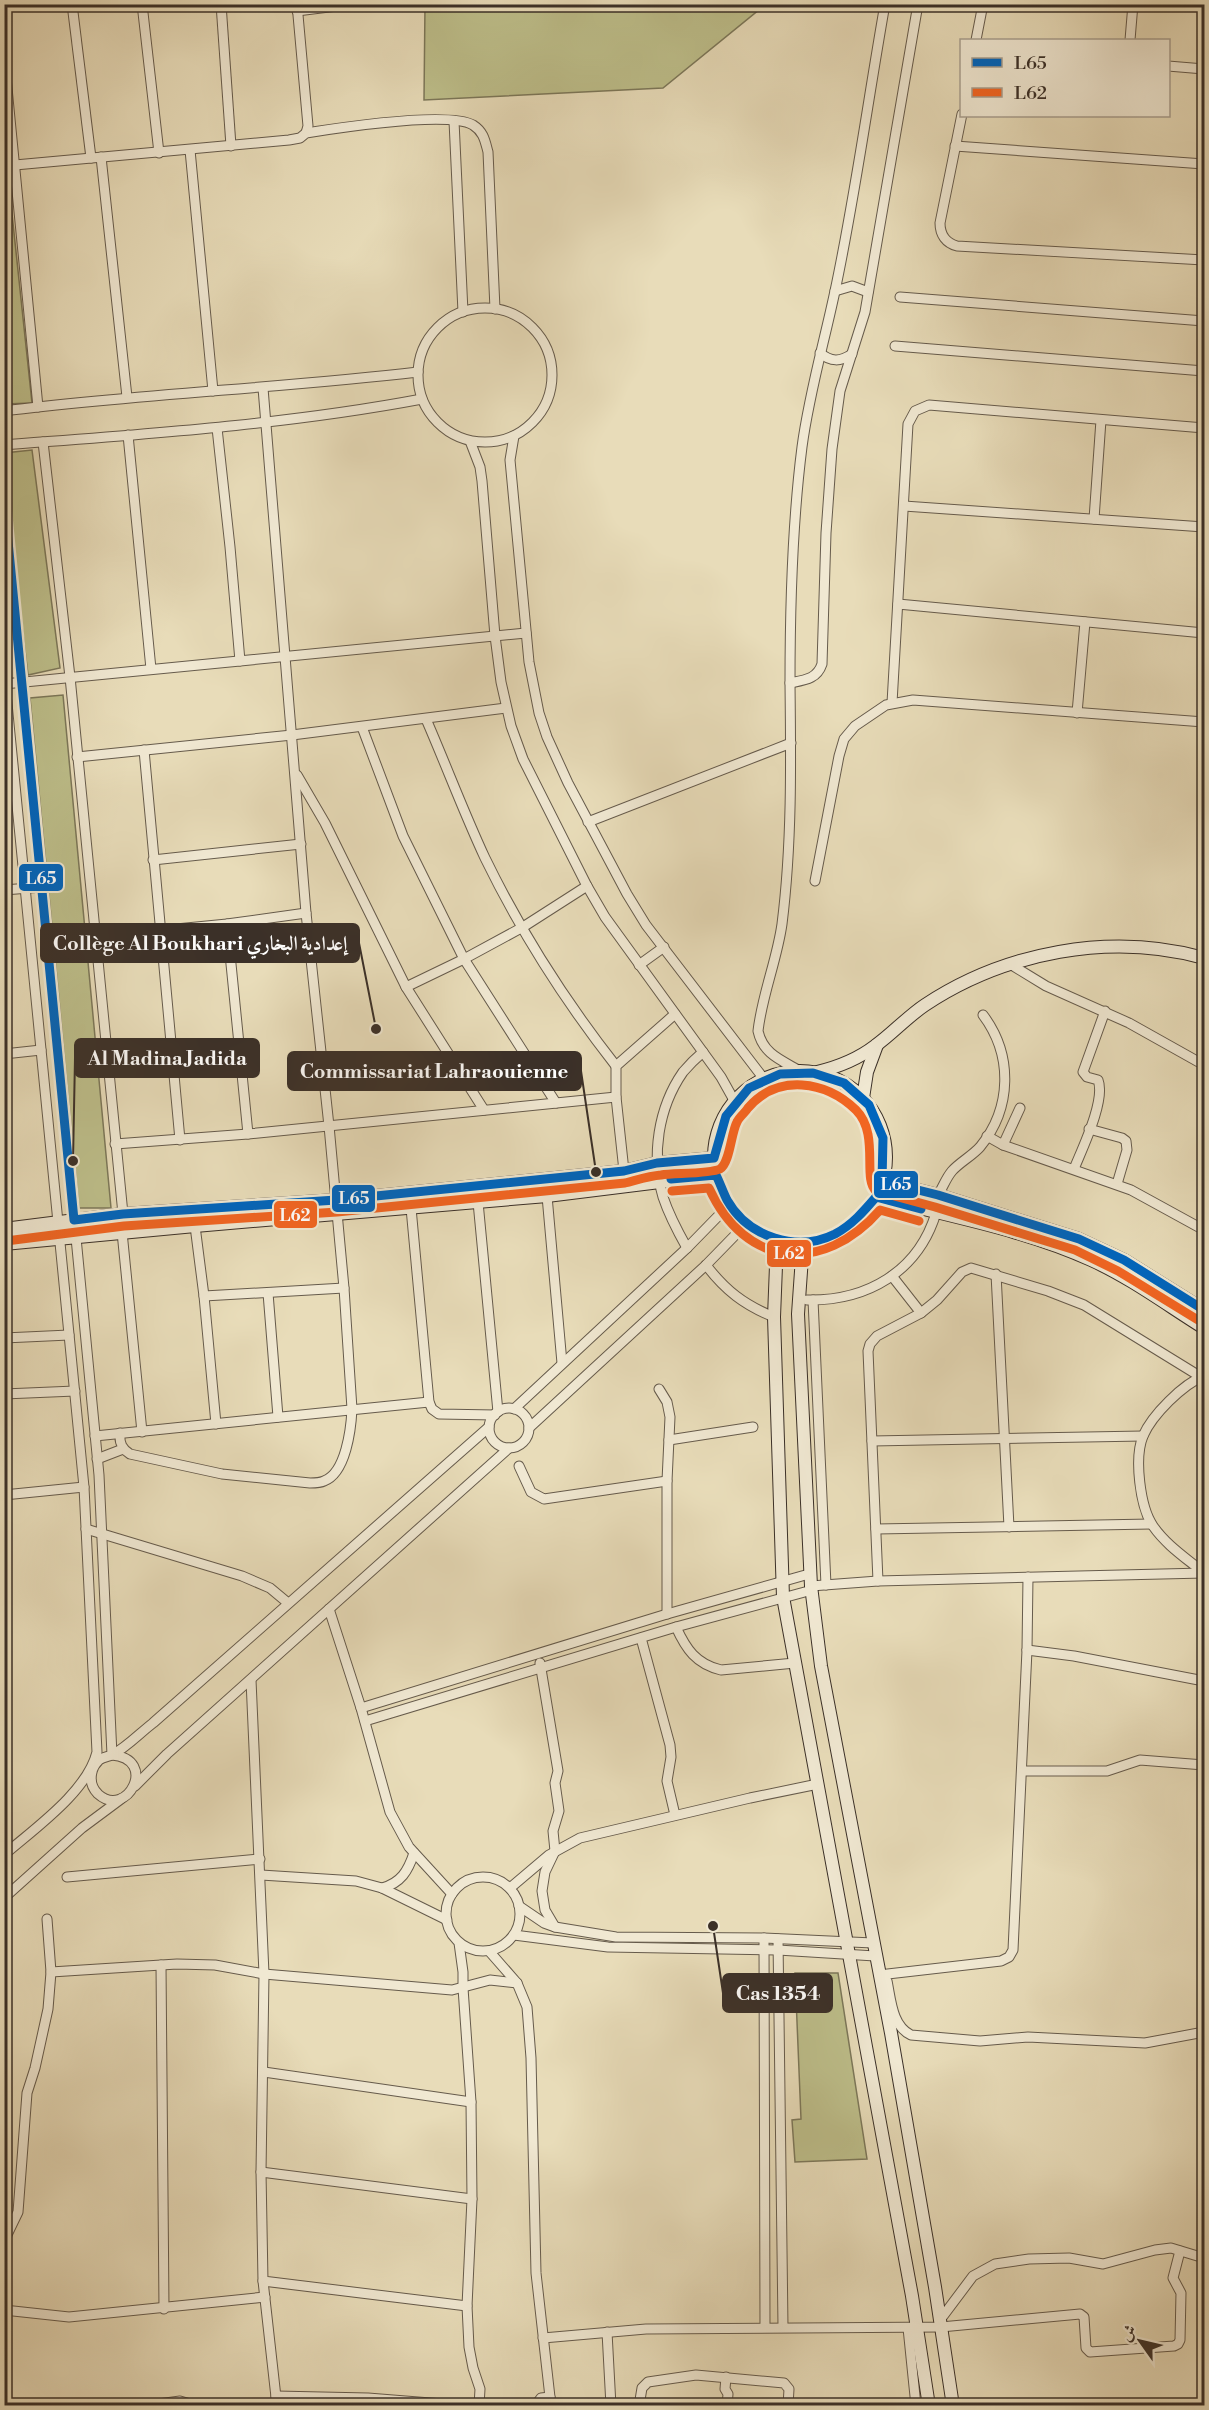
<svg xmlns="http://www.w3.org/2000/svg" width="1209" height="2410" viewBox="0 0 1209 2410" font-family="'Libre Bodoni',Amiri,serif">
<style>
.green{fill:#bdbe8a;stroke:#7c7759;stroke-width:1.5}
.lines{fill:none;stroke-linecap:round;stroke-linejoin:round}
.street-casing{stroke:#665b4c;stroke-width:11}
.secondary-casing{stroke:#3b3028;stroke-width:14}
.street{stroke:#f0e8d2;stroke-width:9}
.secondary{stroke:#f0e8d2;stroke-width:12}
.bus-1-casing{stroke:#f0e8d2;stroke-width:14}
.bus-2-casing{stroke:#f0e8d2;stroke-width:14}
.bus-1{stroke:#0065bd;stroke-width:9}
.bus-2{stroke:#f26522;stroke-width:9}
.leader{fill:none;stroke:#3b3028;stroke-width:2}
.callout-dot{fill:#3b3028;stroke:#f0e8d2;stroke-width:2}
.callout{fill:#3b3028;stroke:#3b3028;stroke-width:2}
.callout-label{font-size:20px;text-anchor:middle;font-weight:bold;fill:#fff}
.line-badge{stroke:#f0e8d2;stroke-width:2}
.badge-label{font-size:16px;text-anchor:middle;font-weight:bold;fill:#fff}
</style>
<rect width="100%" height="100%" fill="#e8dcb9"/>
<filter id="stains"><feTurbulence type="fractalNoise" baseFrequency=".00333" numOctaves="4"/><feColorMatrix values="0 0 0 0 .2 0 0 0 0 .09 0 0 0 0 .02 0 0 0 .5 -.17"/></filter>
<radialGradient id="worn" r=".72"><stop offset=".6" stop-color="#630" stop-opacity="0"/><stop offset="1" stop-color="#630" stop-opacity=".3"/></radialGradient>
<g class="green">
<polygon points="425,5 425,4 765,5 663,88 424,100"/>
<polygon points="8,176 32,403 5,404 4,177"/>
<polygon points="32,450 60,668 28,675 5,486 4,453"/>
<polygon points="63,695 111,1208 79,1208 30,698"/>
<polygon points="795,1973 838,1973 867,2159 795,2162 792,2120 801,2119"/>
</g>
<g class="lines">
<g class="street-casing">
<g id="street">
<polyline points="72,4 91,158"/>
<polyline points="142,4 159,153"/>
<polyline points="221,4 231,146"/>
<polyline points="297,4 308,126 306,133"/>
<path d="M885 4C868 100 855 197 835 291 824 343 809 394 802 447 792 525 790 604 790 683 805 680 817 679 822 664L826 533 832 449 840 391 865 312 918 4"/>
<polyline points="297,11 353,4"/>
<polyline points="976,40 983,4"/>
<polyline points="1130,40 1133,4"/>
<polyline points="4,57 38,407"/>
<polyline points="1168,66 1204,69"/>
<path d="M962 114 940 223C940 235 946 243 957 246L1204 260"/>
<polyline points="454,121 463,312"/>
<polyline points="955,146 1204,164"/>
<polyline points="190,150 213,391"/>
<polyline points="101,157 127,397"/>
<path d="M4 166 289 140 300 138 306 133C338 128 448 111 473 125 484 132 485 141 488 152L495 309"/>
<polyline points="835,291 852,286 868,292"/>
<polyline points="900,297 1204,321"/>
<circle cx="485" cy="375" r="67"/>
<polyline points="895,346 1204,371"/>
<path d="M820 353C831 362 840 362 852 354"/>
<path d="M4 411C142 394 280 388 418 372"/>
<polyline points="217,428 230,547 240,661"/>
<polyline points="128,435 151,669"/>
<polyline points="514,436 510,460 529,662 539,713 547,737 568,783 627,894 646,925 764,1079"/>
<polyline points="470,441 480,467 482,481 495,636 501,682 511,726 523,759 587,886 605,917 721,1077 735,1102"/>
<polyline points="43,442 70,677 123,1214"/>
<path d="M4 445C144 434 284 425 422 399"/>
<polyline points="4,495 99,1475 112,1755"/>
<polyline points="904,506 1204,527"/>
<polyline points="1094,519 1101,420"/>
<polyline points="898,604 1204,633"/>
<path d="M4 673 84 1487 97 1752C87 1792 35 1828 4 1855"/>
<path d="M790 683C791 763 792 844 782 924 777 960 762 995 758 1031 763 1054 781 1060 800 1071"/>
<polyline points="4,684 526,633"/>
<polyline points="892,703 908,424 915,411 929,405 1204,428"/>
<polyline points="1077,713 1085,622"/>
<path d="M426 719C446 765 464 813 485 858 521 932 565 1001 616 1066"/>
<polyline points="362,727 403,836 464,959 556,1103"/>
<polyline points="144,750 180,1140"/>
<polyline points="77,757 292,735 506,708"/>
<polyline points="297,775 325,823 406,987 484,1110"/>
<polyline points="588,822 791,743"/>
<polyline points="153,860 301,844"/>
<polyline points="815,881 839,756 844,739 855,726 886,705 913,700 1204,722"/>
<polyline points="4,890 42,887"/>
<polyline points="227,924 248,1134"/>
<polyline points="95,937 227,924 306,913"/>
<polyline points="1010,964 1046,986 1129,1023 1204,1065"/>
<polyline points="639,965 664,947"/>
<polyline points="406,987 464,959 523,927 587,886"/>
<polyline points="4,1054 41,1050"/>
<polyline points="1089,1129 1122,1138 1126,1141 1127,1150 1117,1184"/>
<polyline points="987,1136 1003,1145 1131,1190 1204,1230"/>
<polyline points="115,1144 248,1134 616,1097"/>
<polyline points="1003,1145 1020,1108"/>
<path d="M1074 1169C1082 1149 1106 1100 1098 1080L1087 1077 1083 1072 1105 1011"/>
<polyline points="624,1171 616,1097 616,1066 675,1014"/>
<path d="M938 1195C943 1187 946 1178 952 1171 960 1162 972 1156 980 1147 1012 1108 1013 1055 983 1015"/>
<polyline points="547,1196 562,1363"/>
<polyline points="478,1202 498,1412"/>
<polyline points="411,1208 429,1402 432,1409 439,1414 495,1415"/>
<polyline points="195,1226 204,1296 216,1424"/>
<polyline points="122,1232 142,1432"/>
<path d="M687 1248C678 1232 669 1215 663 1197 651 1156 658 1108 683 1072 689 1065 696 1058 703 1052"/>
<path d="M706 1265C725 1290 744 1305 774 1317"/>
<polyline points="996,1274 1009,1527"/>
<polyline points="892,1276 921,1313"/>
<polyline points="268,1293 278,1417"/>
<polyline points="204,1296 344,1288"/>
<path d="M807 1300C867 1301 918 1272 936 1213"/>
<polyline points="813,1300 826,1585"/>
<polyline points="4,1338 69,1335"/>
<polyline points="659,1389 667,1402 670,1417 667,1481 667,1614"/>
<polyline points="4,1394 75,1391"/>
<circle cx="509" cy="1428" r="20"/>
<polyline points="514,1409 687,1248 729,1205"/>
<polyline points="529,1428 706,1265 746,1224"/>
<path d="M120 1433C119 1443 122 1449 130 1454L222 1474 310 1483C315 1483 320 1483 324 1481 346 1473 351 1429 352 1409L344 1288 329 1126 306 913 263 388"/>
<polyline points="95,1436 429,1402"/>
<polyline points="669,1440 753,1427"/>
<polyline points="872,1441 1143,1436"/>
<polyline points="97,1459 123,1449"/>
<polyline points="519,1466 531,1492 544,1499 667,1481"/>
<polyline points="4,1495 84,1487"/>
<polyline points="86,1529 242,1576 270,1588 288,1603"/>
<polyline points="876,1529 1151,1524"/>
<path d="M1204 1573C1186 1558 1166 1545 1153 1526 1140 1507 1134 1458 1143 1436 1152 1415 1183 1384 1204 1376"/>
<polyline points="878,1581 868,1351 870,1344 877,1336 921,1313 937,1300 962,1272 971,1268 1048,1291 1084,1305 1201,1377"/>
<polyline points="811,1586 878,1581 1204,1573"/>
<polyline points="329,1609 361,1708 390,1812 409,1847 452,1894"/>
<path d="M676 1627C686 1649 696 1664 721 1670L795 1663"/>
<polyline points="641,1638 670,1745 671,1757 667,1781 675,1815"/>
<polyline points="1027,1650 1074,1656 1204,1681"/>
<polyline points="540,1663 558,1771 555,1783 559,1811 553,1831 555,1851 545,1872 542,1891 545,1910 555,1927"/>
<polyline points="251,1680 264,1974 261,2172 263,2281 467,2306"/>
<polyline points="361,1708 667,1614 809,1574"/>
<polyline points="365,1721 676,1627 812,1590"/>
<path d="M112 1755C159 1759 127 1820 98 1794 92 1788 90 1780 92 1772 93 1767 96 1763 99 1760 103 1757 107 1757 112 1755 127 1747 140 1733 153 1723L489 1427"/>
<polyline points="1022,1771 1107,1771 1140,1760 1204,1765"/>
<polyline points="135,1786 167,1754 509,1448"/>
<polyline points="261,1875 356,1881 382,1888 447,1920"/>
<polyline points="67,1877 260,1859"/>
<circle cx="483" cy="1914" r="37"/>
<path d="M382 1888C401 1883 408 1871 414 1853"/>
<polyline points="510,1888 549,1855 580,1838 750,1798 818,1784"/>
<polyline points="4,1898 82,1828 121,1799"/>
<polyline points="519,1906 544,1923 555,1927 616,1937 764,1938 873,1943"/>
<polyline points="514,1935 608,1947 778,1950 875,1956"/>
<polyline points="764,1938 765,2326"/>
<polyline points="778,1939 783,2327"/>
<polyline points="459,1943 463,1972 463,1988 471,2102 472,2199 467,2306 469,2347 473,2368 480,2389 479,2406"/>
<polyline points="489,1951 517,1983 527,2007 531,2058 536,2273 551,2406"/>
<polyline points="161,1965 164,2309"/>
<polyline points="51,1972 177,1964 215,1965 264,1974 452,1990 490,1980 517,1983"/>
<polyline points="879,1975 1001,1961 1009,1957 1013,1950 1027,1650 1028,1577"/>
<path d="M887 1981C891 2000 892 2026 911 2035L980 2041 1028 2037 1145 2043 1204 2032"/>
<polyline points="264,2072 471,2102"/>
<polyline points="261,2172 472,2199"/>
<polyline points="4,2241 18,2212 27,2093 35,2068 48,2009 51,1972 47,1919"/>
<polyline points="263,2281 277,2406"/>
<polyline points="4,2310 69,2317 265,2297"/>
<polyline points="940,2320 973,2276 995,2264 1029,2259 1069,2258 1103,2264 1155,2250 1171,2248 1204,2258"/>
<polyline points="908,2328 916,2406"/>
<polyline points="607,2332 611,2406"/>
<polyline points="543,2338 646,2329 941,2327 1080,2314 1084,2317 1086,2348 1090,2352 1174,2346 1178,2344 1180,2340 1181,2293 1173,2278 1180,2251"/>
<polyline points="726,2377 725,2389 728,2394 727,2406"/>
<polyline points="276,2396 368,2398 468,2406"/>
<polyline points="144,2406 180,2401 197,2406"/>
<polyline points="535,2406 541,2398 550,2397"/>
<polyline points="639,2406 642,2388 648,2382 696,2375 784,2383 789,2389 788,2406"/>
</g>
</g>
<g class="secondary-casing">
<g id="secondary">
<circle cx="800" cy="1157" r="86"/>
<path d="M817 1072C838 1067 858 1059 875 1046 892 1034 907 1017 925 1005 1005 952 1110 932 1204 958"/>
<polyline points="863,1098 867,1072 877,1045"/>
<polyline points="882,1181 938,1195 1079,1239 1124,1260 1204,1310"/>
<path d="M876 1197C947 1216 1023 1229 1091 1260 1131 1278 1167 1305 1204 1328"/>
<polyline points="4,1229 123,1214 336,1200 624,1171 657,1163 714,1158"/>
<polyline points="777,1240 774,1317 783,1597 912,2296 929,2406"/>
<polyline points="803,1243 798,1314 811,1586 821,1666 891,2033 935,2287 953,2406"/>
<polyline points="4,1244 195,1226 547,1196 716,1175"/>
</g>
</g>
<use href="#street" class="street"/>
<use href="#secondary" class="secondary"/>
<g class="bus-1-casing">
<g id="bus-1">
<polyline points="4,500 74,1220 123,1214 336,1200 624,1171 657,1163 714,1158 726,1116 749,1088 780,1074 813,1073 844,1083 869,1105 883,1138 882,1181 938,1195 1079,1239 1124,1260 1204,1310"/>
<path d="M671 1179 716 1175C720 1183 723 1192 727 1200 748 1237 797 1253 835 1234 852 1225 864 1211 876 1197L921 1209"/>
</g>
</g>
<g class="bus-2-casing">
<g id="bus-2">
<path d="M672 1191 709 1188C745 1268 823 1275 880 1210L919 1221"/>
<path d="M6 1241 124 1226 337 1212 625 1183C637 1180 649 1176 661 1175 674 1173 709 1174 720 1169 730 1163 731 1133 737 1122 739 1117 745 1113 748 1108 778 1073 826 1081 856 1110 880 1134 862 1179 876 1191L935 1207 1075 1250 1118 1271 1198 1320"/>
</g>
</g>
<use href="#bus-1" class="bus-1"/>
<use href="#bus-2" class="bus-2"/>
</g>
<path class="leader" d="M376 1029L359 943M73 1161L75 1058M596 1172L581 1071M713 1926L723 1993"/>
<g class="callout-dot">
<circle cx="376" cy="1029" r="6"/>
<circle cx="73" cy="1161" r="6"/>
<circle cx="596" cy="1172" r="6"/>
<circle cx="713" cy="1926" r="6"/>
</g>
<g class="callout">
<rect x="41" y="924" width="318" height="38" rx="6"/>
<rect x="75" y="1039" width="184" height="38" rx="6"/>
<rect x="288" y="1052" width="293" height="38" rx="6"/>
<rect x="723" y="1974" width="109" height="38" rx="6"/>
</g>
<g class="callout-label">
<text x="200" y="950">Collège Al Boukhari إعدادية البخاري</text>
<text x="167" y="1065">Al Madina Jadida</text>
<text x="434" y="1078">Commissariat Lahraouienne</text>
<text x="778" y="2000">Cas 1354</text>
</g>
<g class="line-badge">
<rect x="18" y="863" width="46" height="29" rx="6" fill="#0065bd"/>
<rect x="873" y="1170" width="46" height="29" rx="6" fill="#0065bd"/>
<rect x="331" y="1184" width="45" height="29" rx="6" fill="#0065bd"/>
<rect x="273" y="1200" width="45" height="29" rx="6" fill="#f26522"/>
<rect x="766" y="1239" width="46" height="29" rx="6" fill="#f26522"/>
</g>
<g class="badge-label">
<text x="41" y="884">L65</text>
<text x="896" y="1190">L65</text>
<text x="354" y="1204">L65</text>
<text x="295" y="1221">L62</text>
<text x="789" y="1259">L62</text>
</g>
<rect width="1209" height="2410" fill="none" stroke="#e8dcb9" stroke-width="24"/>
<rect x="6" y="6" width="1197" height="2398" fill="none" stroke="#3b3028" stroke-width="3"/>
<rect x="12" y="12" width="1185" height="2386" fill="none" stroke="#3b3028" stroke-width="1.5"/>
<rect x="960" y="39" width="210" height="78" fill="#f0e8d2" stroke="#a89e8e" stroke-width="1.5"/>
<rect x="972" y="58" width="30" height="9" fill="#0065bd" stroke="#a89e8e" stroke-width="1.5"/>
<text x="1014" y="69" font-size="18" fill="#3b3028">L65</text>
<rect x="972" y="88" width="30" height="9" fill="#f26522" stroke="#a89e8e" stroke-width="1.5"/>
<text x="1014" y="99" font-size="18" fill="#3b3028">L62</text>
<g transform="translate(1140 2341) rotate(304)" stroke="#f0e8d2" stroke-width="4.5" paint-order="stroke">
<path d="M0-4.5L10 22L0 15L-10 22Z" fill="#3b3028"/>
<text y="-9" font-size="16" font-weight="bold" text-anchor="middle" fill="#3b3028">ش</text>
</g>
<rect width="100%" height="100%" filter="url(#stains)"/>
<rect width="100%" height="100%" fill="url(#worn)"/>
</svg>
